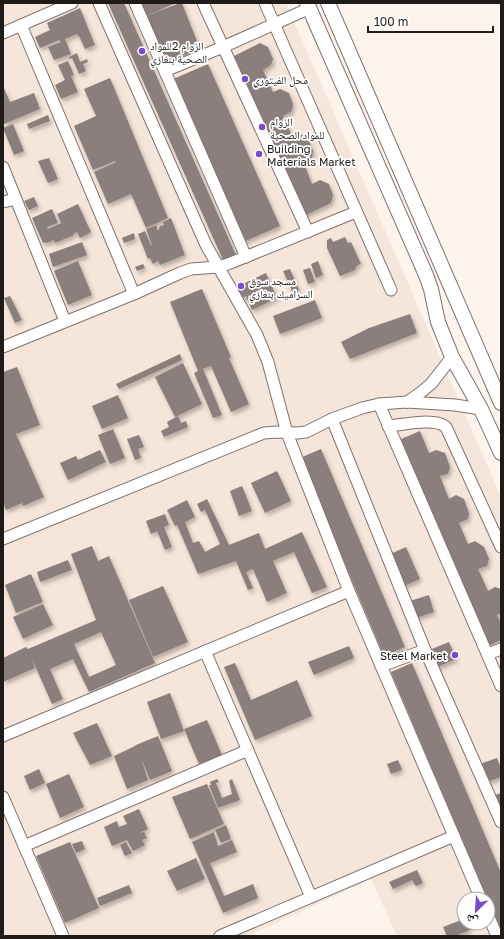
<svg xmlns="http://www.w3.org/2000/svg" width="504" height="939" viewBox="0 0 504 939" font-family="'Golos Text','Noto Naskh Arabic',sans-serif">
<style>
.built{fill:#f6e5da;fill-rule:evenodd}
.building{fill:#8a7f7d;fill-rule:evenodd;filter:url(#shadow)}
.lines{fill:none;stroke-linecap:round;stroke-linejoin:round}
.minor-casing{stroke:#7c736e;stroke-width:13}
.major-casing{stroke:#7c736e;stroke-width:16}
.minor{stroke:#fff;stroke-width:11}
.major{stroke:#fff;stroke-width:14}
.poi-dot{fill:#7b4cc5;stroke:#fff;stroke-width:1.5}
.labels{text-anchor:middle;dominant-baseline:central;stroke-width:3.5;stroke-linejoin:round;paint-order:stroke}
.poi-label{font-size:11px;fill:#1e1b19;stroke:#fff;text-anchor:start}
</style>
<defs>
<filter id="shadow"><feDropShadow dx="2" dy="3" stdDeviation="2" flood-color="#0004"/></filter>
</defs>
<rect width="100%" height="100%" fill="#fef3ed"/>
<path class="built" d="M3 3H286L501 497V936H397L371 879 248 936H3ZM464 899H488V923H464Z"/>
<g class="building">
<polygon points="108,3 124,3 236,255 223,260"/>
<polygon points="140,3 176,3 146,16"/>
<polygon points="180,3 182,3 200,49 164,63 146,16"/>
<polygon points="80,8 95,45 85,49 79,36 78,36 77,34 65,39 71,54 54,60 48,47 61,42 59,40 40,48 35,37 50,30 47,23"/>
<polygon points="260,43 268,47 273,59 271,65 263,70 273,92 280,89 289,93 293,104 292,111 283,116 293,138 300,134 308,138 313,151 312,158 303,161 312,184 320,180 329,184 333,195 331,203 304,216 234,56"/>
<polygon points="77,53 80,62 87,59 88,62 83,64 86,71 79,74 72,58 70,59 69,57"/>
<polygon points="68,61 74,75 71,76 78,92 61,99 55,85 65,80 58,65"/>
<polygon points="208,64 280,226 243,242 171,80"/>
<polygon points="110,78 168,218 146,228 131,194 108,204 94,172 116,162 115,161 93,170 74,126 96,116 84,89"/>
<polygon points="3,86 10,102 34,93 40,109 4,124"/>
<polygon points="48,115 50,121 29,129 27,124"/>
<polygon points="13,124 24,151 14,155 3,128"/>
<polygon points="49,158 58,179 48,183 38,161"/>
<polygon points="34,197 38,206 29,210 24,201"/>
<polygon points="78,204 91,232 80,238 77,232 73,234 74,235 55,243 54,240 46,243 45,242 43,243 32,218 52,209 58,223 47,227 48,229 61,223 57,214"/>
<polygon points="171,218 185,255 160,265 158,261 153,264 150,258 148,259 138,234 145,231 151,245 152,245 146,229 156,225 158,231 160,226 164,225 163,222"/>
<polygon points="134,233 135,239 124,243 122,238"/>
<polygon points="345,237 348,243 351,242 361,264 357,265 355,270 340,276 327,248 327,240 331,238 333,242"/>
<polygon points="82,242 87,255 53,267 49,254"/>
<polygon points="78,261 92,295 68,305 54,271"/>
<polygon points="318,261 323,275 316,278 311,264"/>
<polygon points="143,264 145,268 137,271 135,267"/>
<polygon points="310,268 315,282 308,284 303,270"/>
<polygon points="290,269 299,290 293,293 283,271"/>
<polygon points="266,273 277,298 252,310 246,296 241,298 236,289 243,286 243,284"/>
<polygon points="202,289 231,357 229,358 249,404 231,412 211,366 203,369 222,415 213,418 194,373 198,371 170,302"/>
<polygon points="10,296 22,320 15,323 4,298"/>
<polygon points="315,300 322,318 280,334 273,316"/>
<polygon points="410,314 417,333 350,359 341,342 369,328"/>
<polygon points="180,354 182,360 119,389 116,384"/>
<polygon points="183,363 202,404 175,417 155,377"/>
<polygon points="17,367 40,425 16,434 44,497 23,506 22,503 6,510 3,502 3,372"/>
<polygon points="118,395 128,418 102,429 92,406"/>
<polygon points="178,416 181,423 186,421 188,427 164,437 161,431 169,427 167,422"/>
<polygon points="113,429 125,458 110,464 98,435"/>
<polygon points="420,431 429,453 436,450 445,453 450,467 448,474 440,476 449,499 456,495 464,499 469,513 468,519 459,523 468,544 475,541 484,547 489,559 487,566 478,569 488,591 495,587 501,589 501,613 497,615 501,623 501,640 488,646 401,439"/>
<polygon points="139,435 144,447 138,449 141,458 135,460 127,439"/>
<polygon points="321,449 405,647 384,656 300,458"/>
<polygon points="100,450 106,462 68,480 60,463 76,456 78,460"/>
<polygon points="277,471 291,501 265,513 251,483"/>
<polygon points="242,486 252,511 239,516 230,491"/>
<polygon points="207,499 229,545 259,533 265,549 302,532 327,587 312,593 294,552 273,561 287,593 267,602 253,569 246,572 253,588 248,590 236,561 198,574 177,525 175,526 167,510 187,500 195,517 185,522 193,543 199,541 205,552 220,544 205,510 201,512 197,504"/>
<polygon points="165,514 169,525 164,527 172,547 165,550 157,531 151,534 146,521"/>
<path d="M92 546 98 561 109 556 155 663 89 692 73 659 50 669 63 699 52 704 32 659 35 668 3 682V658L26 647 28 649 96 620 71 554ZM101 632 116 665 89 677 74 644Z"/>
<polygon points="406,547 420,579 402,587 388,555"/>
<polygon points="68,560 72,570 40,582 37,572"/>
<polygon points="31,574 43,602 16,613 5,585"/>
<polygon points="163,586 188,642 153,657 129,600"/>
<polygon points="429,595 434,612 416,618 410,601"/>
<polygon points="43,604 53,625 23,639 13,617"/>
<polygon points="449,642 456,659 435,668 427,651"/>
<polygon points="349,646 354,658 314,675 308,662"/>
<polygon points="235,663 251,700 297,680 312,716 255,740 224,667"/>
<polygon points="412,663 501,873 501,932 391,672"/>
<polygon points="170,693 184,731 161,739 147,702"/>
<polygon points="207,720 222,755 199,764 184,729"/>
<polygon points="97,723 112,756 90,765 73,733"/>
<polygon points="158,736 172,771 150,780 141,758 148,780 127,789 114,756 135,746 136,745"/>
<polygon points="497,758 501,769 501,777 484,783 477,765"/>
<polygon points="398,760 402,770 391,774 387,764"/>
<polygon points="39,769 45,783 30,790 24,776"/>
<polygon points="69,774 84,807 60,818 46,784"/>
<polygon points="217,779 219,782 216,783 222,798 232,794 229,781 232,779 240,800 218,808 209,785 211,785 210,782"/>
<polygon points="207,784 224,824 190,839 172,797"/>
<polygon points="501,793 501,818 492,796"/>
<polygon points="139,809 148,829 139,833 144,832 147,838 142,840 145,845 133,851 127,840 112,846 104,827 117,821 119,827 127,824 123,816"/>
<polygon points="226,825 231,839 221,843 215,830"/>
<polygon points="214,832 218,846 232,840 237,852 210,863 224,896 253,884 258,898 223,913 192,842"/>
<polygon points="82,841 85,849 76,853 72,844"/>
<polygon points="70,842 99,908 65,923 36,856"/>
<polygon points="126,842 132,853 125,856 120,845"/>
<polygon points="196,858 205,879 177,891 167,871"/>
<polygon points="417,870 423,883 416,886 412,880 393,889 389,882"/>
<polygon points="129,885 132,893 100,906 97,898"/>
<polygon points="464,919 464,923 467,923 470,930 455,936 447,936 443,927"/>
</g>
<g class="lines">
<g class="minor-casing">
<g id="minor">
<polyline points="99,3 206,245 257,335 268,362 287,433 349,591 481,899"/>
<polyline points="135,3 246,257"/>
<polyline points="203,3 308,232"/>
<polyline points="265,3 391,290"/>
<polyline points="21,25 134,294"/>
<polyline points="3,33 72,3"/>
<polyline points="165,71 223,47 310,8"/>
<polyline points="3,167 65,321"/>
<polyline points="3,202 16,199"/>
<polyline points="3,347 134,294 180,273 191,269 218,267 228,264 356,212"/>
<polyline points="407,402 420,393 431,384 452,357"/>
<polyline points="379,404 501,686"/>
<polyline points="332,419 425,650 501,822"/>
<path d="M388 426C403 425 434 417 446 427L501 547"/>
<polyline points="3,539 264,433 277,432 297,433 306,432 332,419 362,408 379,404 407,402 455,405 481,409"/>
<polyline points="205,651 311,897"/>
<polyline points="488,654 501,649"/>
<polyline points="381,666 425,650"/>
<polyline points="3,736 349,591"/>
<polyline points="3,797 63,936"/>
<polyline points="24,846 248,750"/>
<polyline points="488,915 497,936"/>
<polyline points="220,936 454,836"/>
</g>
</g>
<g class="major-casing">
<g id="major">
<polyline points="307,3 426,275 431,289 438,322 452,357 481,409 501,453"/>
<polyline points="328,3 501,403"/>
</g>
</g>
<use href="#minor" class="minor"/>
<use href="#major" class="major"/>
</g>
<g class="poi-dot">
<circle cx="142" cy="51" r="4"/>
<circle cx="245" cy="79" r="4"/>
<circle cx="262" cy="127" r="4"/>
<circle cx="259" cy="154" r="4"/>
<circle cx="241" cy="286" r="4"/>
<circle cx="455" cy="655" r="4"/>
</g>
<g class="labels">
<g class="poi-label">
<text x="150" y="45">الزوام 2للمواد<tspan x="150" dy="13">الصحية بنغازي</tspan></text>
<text x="253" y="79">محل الفيتوري</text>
<text x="270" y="121">الزوام<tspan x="270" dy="13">للمواد الصحية</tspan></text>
<text x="267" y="148">Building<tspan x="267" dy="13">Materials Market</tspan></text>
<text x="249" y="280">مسجد سوق<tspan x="249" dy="13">السراميك بنغازي</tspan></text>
<text x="447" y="655" text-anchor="end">Steel Market</text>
</g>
</g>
<rect width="504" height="939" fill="none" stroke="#1e1b19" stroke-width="8"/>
<g transform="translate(476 911) rotate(205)"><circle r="19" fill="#ffffff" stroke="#a5a4a3"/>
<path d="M0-3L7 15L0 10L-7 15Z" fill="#7b4cc5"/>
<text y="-6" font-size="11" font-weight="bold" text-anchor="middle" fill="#1e1b19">ش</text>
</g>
<path d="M368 26v6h125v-6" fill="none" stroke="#1e1b19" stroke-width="2"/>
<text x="374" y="26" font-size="12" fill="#1e1b19" stroke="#ffffff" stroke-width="3" paint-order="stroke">100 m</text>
</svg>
